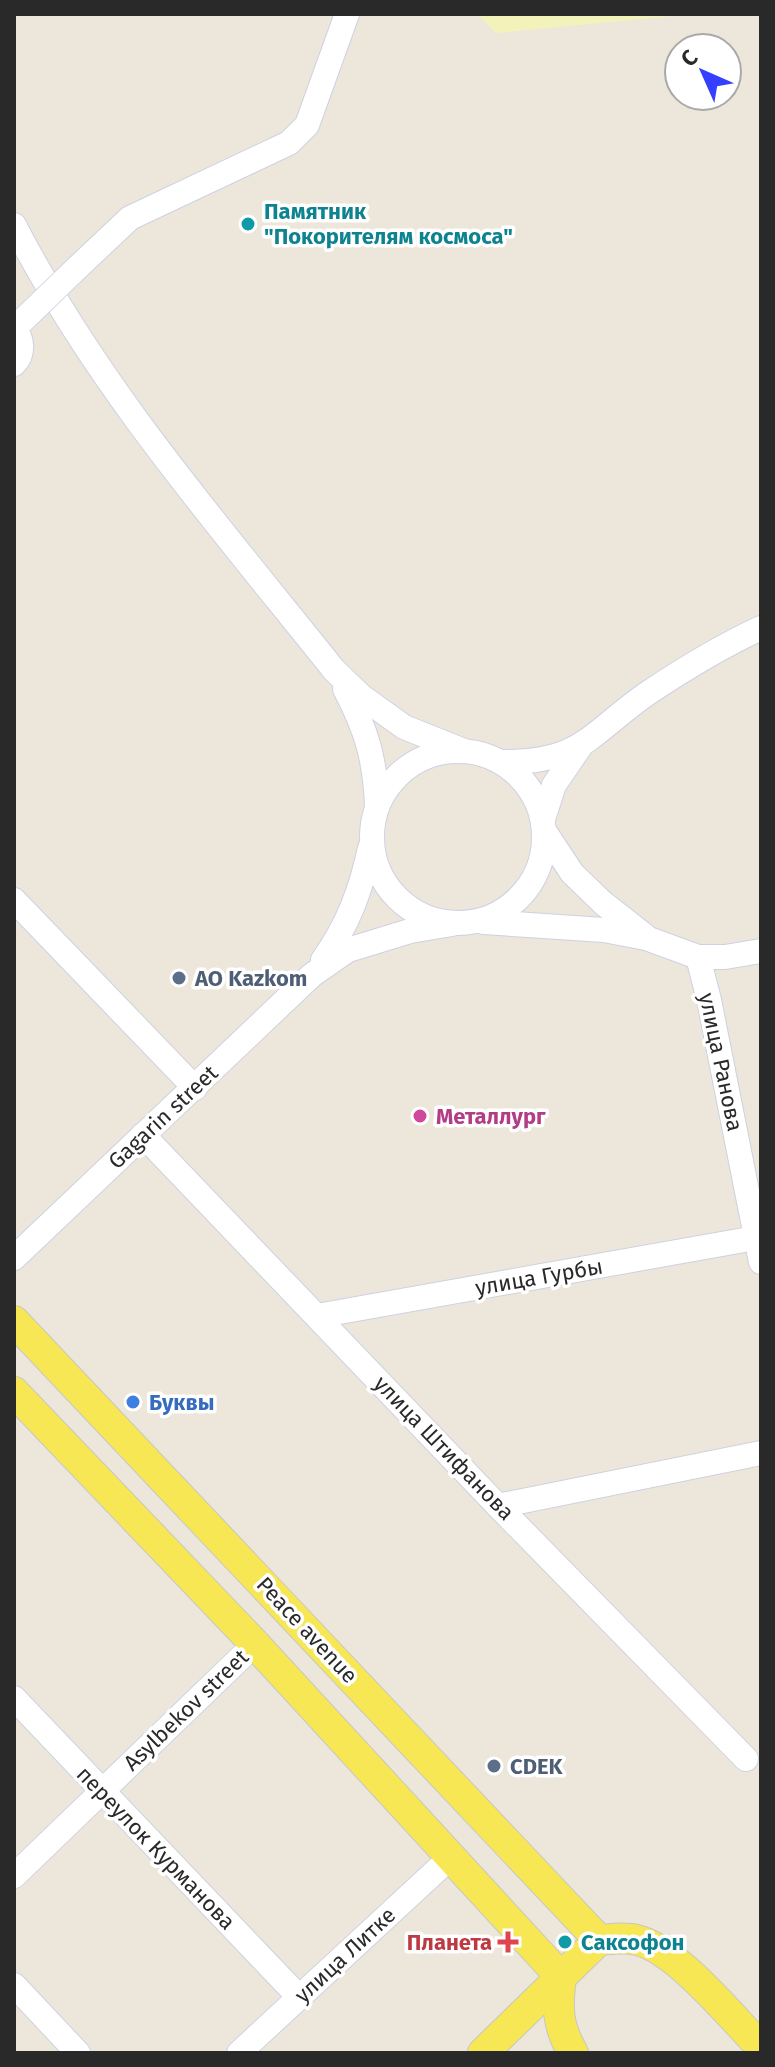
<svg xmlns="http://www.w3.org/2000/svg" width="775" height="2067" viewBox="0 0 775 2067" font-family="'Fira Sans',sans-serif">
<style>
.sand{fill:#f4f2bb}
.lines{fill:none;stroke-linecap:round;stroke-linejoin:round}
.minor-casing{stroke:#cfd1e3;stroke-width:26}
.major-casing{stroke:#c7c7c7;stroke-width:32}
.minor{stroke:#fff;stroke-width:24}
.major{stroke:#f7e754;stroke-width:30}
.minor-bridge-casing{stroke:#cfd1e3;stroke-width:26;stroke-linecap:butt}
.minor-bridge{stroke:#fff;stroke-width:24}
.culture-dot{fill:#0f9aa8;stroke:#fff;stroke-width:3}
.service-dot{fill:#5c6f8a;stroke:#fff;stroke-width:3}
.hotel-dot{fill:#d1479c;stroke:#fff;stroke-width:3}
.shop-dot{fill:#3f7fe0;stroke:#fff;stroke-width:3}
.health-dot{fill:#e0444e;stroke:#fff;stroke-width:3}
.labels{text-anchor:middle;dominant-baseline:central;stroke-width:7;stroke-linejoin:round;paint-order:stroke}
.culture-label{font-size:22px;font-weight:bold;fill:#0d838f;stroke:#fff;text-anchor:start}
.service-label{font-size:22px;font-weight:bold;fill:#4e5e75;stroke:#fff;text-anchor:start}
.street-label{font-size:22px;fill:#292929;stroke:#fff}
.hotel-label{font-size:22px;font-weight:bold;fill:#b23c85;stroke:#fff;text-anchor:start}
.shop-label{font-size:22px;font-weight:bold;fill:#366cbe;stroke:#fff;text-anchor:start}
.health-label{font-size:22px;font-weight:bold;fill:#be3a42;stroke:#fff;text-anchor:end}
</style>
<rect width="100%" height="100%" fill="#ece7da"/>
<polygon class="sand" points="477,14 694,14 496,33"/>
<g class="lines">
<g class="minor-casing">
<g id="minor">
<path d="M14 225C98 388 220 527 334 670L361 696 404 727 464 751"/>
<polyline points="78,267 130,218 289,143 307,125 347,14"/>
<path d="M14 327C22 338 25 353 14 364"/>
<path d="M345 689C367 731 375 759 377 806"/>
<circle cx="458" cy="837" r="86"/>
<path d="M501 762C582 763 589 734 648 693 684 669 722 646 761 628"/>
<polyline points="543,819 554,785 580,747"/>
<polyline points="545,832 572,873 603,903 645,936"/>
<polyline points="14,900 195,1088"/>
<polyline points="484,922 604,930 646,938 698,957 725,957 761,951"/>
<polyline points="698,957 709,1000 761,1262"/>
<path d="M323 960C348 925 361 890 370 848"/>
<polyline points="143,1135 498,1506 746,1759"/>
<polyline points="14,1258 312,975 348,950 410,931 452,924"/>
<polyline points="317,1316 761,1237"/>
<polyline points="498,1506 761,1453"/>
<polyline points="14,1698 299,1997"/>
<polyline points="14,1876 255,1644"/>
<polyline points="14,1985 78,2053"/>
<polyline points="239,2053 451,1857"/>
</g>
</g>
<g class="major-casing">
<g id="major">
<polyline points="14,1321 599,1940"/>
<path d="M14 1392 255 1644 561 1977C557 2008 557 2025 573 2053"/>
<path d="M599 1940C612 1939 624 1937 637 1940 678 1950 731 2017 761 2047"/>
<polyline points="483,2053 599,1940"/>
</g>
</g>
<use href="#minor" class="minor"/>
<use href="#major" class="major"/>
<g class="minor-bridge-casing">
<polyline id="minor-bridge" points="21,322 78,267"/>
</g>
<use href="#minor-bridge" class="minor-bridge"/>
</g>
<g class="culture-dot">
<circle cx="248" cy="224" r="8"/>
<circle cx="565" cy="1942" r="8"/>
</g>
<g class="service-dot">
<circle cx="179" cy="978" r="8"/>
<circle cx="494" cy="1766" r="8"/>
</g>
<circle class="hotel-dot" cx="420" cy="1116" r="8"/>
<circle class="shop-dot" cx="133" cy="1402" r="8"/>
<path class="health-dot" d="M504 1930h8v8h8v8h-8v8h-8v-8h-8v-8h8z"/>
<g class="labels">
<g class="culture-label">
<text x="264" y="211">Памятник<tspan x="264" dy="25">"Покорителям космоса"</tspan></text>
<text x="581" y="1942">Саксофон</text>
</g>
<g class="service-label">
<text x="195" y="978">AO Kazkom</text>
<text x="510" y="1766">CDEK</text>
</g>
<g class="street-label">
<text transform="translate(721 1062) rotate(78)">улица Ранова</text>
<text transform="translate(163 1117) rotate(-43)">Gagarin street</text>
<text transform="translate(539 1277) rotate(-10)">улица Гурбы</text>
<text transform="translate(444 1448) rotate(46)">улица Штифанова</text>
<text transform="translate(307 1630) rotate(47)">Peace avenue</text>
<text transform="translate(186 1710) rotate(-44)">Asylbekov street</text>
<text transform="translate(156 1848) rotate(46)">переулок Курманова</text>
<text transform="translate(345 1955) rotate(-43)">улица Литке</text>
</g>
<g class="hotel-label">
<text x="436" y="1116">Металлург</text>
</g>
<g class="shop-label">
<text x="149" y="1402">Буквы</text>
</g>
<g class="health-label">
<text x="492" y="1942">Планета</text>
</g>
</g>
<rect width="775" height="2067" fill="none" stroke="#292929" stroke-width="32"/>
<g transform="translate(703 72) rotate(315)"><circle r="38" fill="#ffffff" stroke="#a9a9a9" stroke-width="2"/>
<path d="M0-6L14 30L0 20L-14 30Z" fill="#353fff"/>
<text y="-12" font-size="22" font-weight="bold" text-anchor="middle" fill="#292929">С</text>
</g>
</svg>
